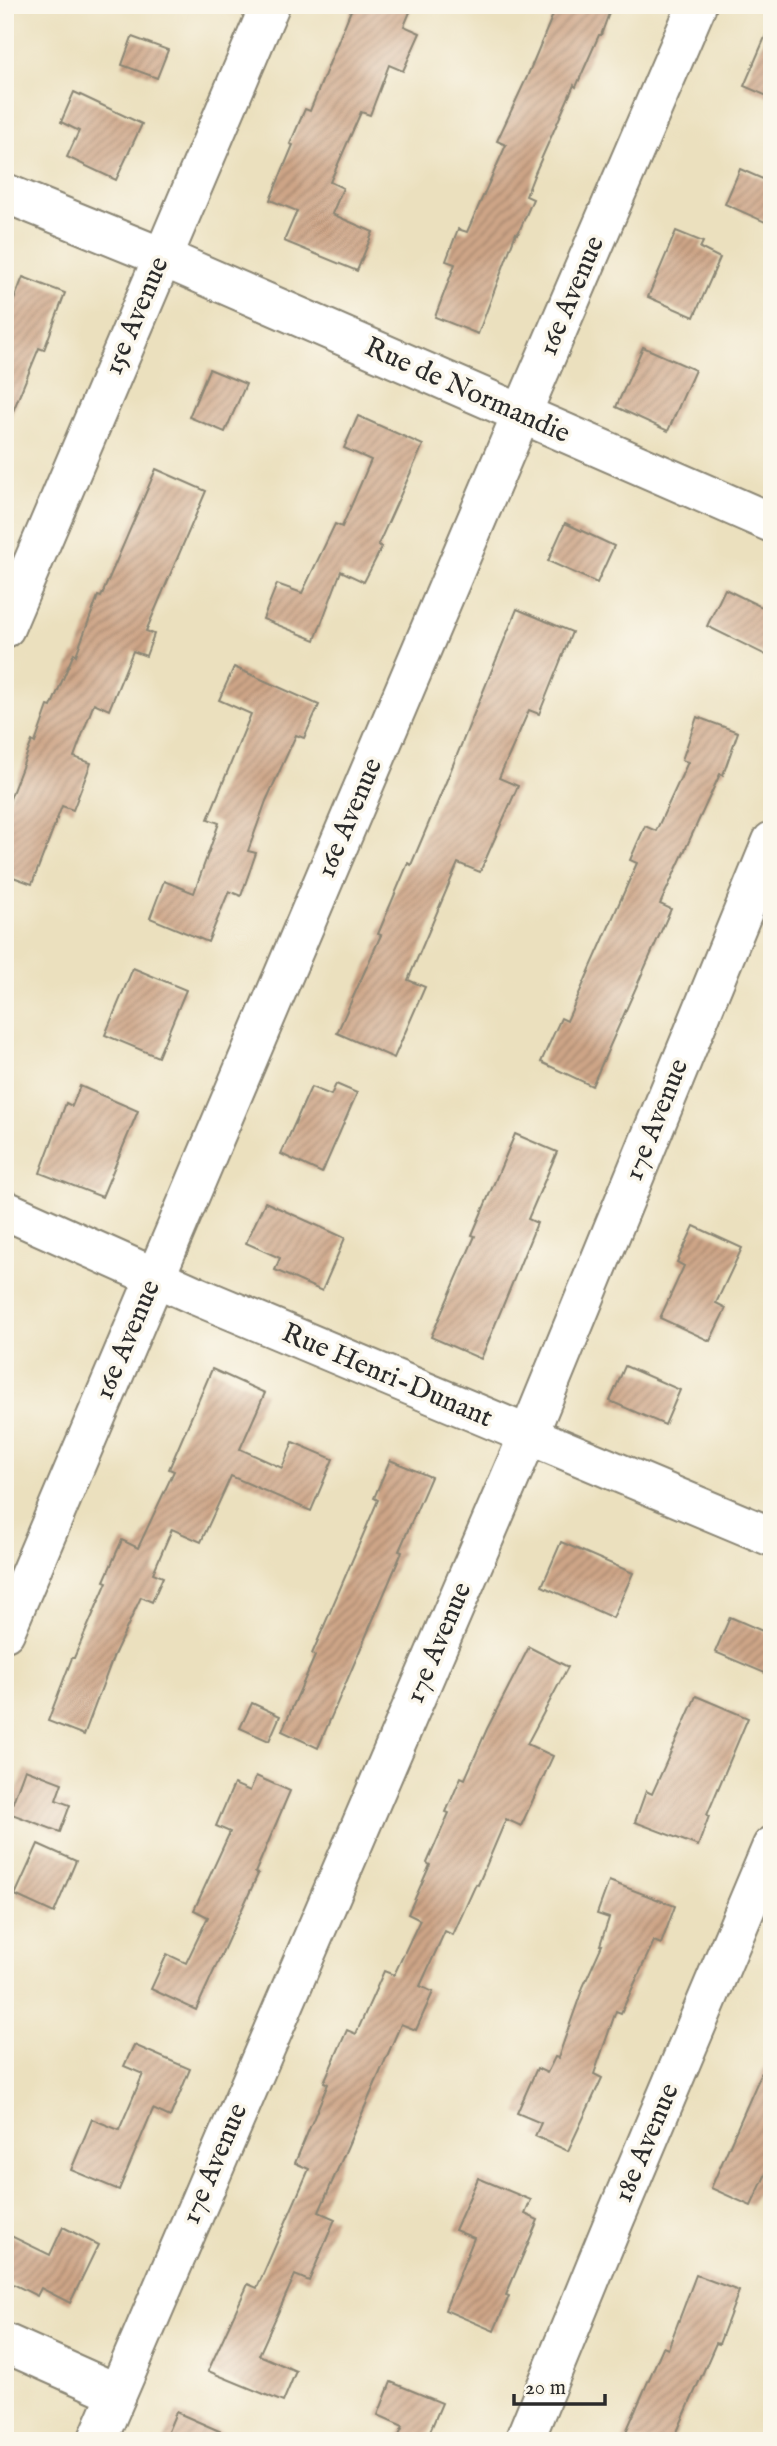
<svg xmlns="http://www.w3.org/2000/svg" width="777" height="2446" viewBox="0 0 777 2446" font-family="'IM FELL English',serif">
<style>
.building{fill:url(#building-hatch)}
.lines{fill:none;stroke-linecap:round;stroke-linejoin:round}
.minor-casing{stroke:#8b8674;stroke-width:42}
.minor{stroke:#fff;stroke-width:38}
.labels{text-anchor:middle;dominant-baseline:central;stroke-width:7;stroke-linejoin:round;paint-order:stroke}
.street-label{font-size:28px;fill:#2b2b2b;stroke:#fbf7ec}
</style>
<defs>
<pattern id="building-hatch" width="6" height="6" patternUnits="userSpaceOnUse" patternTransform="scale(1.75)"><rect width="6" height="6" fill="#cea587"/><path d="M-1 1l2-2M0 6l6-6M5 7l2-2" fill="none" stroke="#a7876f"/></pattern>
</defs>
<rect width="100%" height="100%" fill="#fbf7ec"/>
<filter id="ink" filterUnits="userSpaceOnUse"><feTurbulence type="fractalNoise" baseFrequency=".0143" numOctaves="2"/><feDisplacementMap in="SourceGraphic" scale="14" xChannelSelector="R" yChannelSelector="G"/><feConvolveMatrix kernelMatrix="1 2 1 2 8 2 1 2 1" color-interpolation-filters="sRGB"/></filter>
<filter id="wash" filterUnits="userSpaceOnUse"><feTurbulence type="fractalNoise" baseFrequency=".00686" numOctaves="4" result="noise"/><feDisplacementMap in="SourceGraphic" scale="28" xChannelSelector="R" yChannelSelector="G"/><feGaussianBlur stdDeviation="1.57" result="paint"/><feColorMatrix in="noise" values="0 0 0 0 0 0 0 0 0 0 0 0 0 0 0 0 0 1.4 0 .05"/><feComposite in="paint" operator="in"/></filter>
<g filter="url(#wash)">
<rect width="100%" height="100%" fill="#ebe0be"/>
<g id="blocks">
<g class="building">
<polygon points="353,5 413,5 404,26 420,33 403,71 389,65 370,115 361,112 330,182 343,188 332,214 373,232 357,271 284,241 297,211 270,200 293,145 290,144 305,109 310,111"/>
<polygon points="557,5 612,5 601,35 599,35 576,87 574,85 535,173 526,196 533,199 518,234 516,233 478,334 435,317 455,264 446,261 458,229 467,232 506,145 497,141 527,77"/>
<polygon points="772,21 772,98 744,86"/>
<polygon points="132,37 168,50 157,78 122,65"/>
<polygon points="74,92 142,124 116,180 67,157 79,131 61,122"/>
<polygon points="740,169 772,183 772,225 725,204"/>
<polygon points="676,231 703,242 700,248 720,258 694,317 648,297"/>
<polygon points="23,277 65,293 44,350 39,348 6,428 5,323"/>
<polygon points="643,347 695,370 668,431 616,407"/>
<polygon points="209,369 246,384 225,432 189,417"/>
<polygon points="358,416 423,445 378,545 382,547 364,582 341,571 315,640 263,619 277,584 302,593 335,524 342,527 371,460 344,448"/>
<polygon points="156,469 206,491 146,631 154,634 146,656 133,651 109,710 94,703 74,757 91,763 73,810 62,806 32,884 5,874 5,812 32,741 35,743 48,706 51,707 74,653 76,655 98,596 101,597"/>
<polygon points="565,523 614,546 597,583 548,561"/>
<polygon points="725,589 772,612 772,658 707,626"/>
<polygon points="517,609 572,632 539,714 529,710 499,778 518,786 480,872 458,863 408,980 425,987 394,1058 337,1033 381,935 378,934 408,863 411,865 441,794"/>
<polygon points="234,667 319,705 304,738 296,735 266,801 248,851 256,853 241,896 229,891 208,942 150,918 164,881 194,893 219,823 208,819 251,714 219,700"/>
<polygon points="697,717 738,732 723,775 720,774 660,904 671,909 592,1086 541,1062 561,1018 567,1021 637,863 630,860 645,826 656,831 688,762 682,760"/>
<polygon points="133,968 186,990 158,1057 105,1035"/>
<polygon points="336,1084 357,1093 322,1173 281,1154 311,1087 331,1095"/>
<polygon points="80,1086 138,1111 102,1197 40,1173 66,1103 72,1106"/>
<polygon points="515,1134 557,1152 528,1219 537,1223 481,1359 431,1337 475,1236 472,1235"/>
<polygon points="265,1202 345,1238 322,1291 275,1270 280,1258 246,1243"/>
<polygon points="694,1226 742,1248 716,1303 726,1308 710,1341 660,1318 684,1266 677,1262"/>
<polygon points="625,1366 680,1390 665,1425 610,1401"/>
<polygon points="212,1369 265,1393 240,1449 282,1468 293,1442 333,1459 311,1511 231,1476 201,1542 172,1529 153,1573 163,1577 152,1602 141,1597 114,1655 84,1735 48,1721 72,1658 74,1658 107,1582 104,1581 122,1540 138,1548 174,1471 169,1469"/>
<polygon points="390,1460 431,1477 399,1551 402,1552 318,1748 282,1731 315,1656 312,1654 378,1500 374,1498"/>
<polygon points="561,1542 633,1573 613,1618 542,1586"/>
<polygon points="730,1617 772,1635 772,1676 715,1652"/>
<polygon points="529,1647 568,1667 527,1744 553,1756 521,1826 506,1819 478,1885 476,1884 453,1935 445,1931 420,1986 433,1992 416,2030 401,2024 319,2212 335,2219 309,2281 295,2275 259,2355 296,2371 283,2402 208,2371 248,2284 257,2288 309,2169 295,2163 328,2084 324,2082 347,2030 356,2034 384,1971 394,1975 420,1920 408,1914 430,1865 427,1863 449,1813 446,1812 461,1777 465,1779 487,1729"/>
<polygon points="696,1696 748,1718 707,1815 709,1816 698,1846 635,1822 646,1791 652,1794"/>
<polygon points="252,1703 280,1716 269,1741 240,1728"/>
<polygon points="25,1769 62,1783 56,1800 70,1805 60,1832 9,1813"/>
<polygon points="256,1776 290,1791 255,1873 258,1874 196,2010 151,1989 167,1954 186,1963 208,1917 194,1910 230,1832 216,1826 234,1784 250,1791"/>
<polygon points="38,1844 76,1861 54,1913 15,1895"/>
<polygon points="609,1881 675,1906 661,1944 654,1941 621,2013 616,2011 594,2074 602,2078 568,2151 535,2136 541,2123 517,2113 537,2068 547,2073 555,2057 558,2058 583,1987 602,1945 600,1945 609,1918 597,1914"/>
<polygon points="134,2045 190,2069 170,2117 153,2109 119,2190 71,2170 92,2119 119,2130 143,2074 124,2066"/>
<polygon points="772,2049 772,2161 751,2206 711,2188"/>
<polygon points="478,2178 531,2200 525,2214 538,2220 506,2295 509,2296 494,2331 445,2310 474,2238 455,2230"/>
<polygon points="63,2227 98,2245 70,2303 41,2288 37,2296 5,2280 5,2233 50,2255"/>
<polygon points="696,2275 739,2291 719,2344 716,2343 673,2441 622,2441 663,2347 668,2349"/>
<polygon points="391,2382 442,2403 426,2441 396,2441 403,2426 378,2415"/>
<polygon points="176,2412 242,2441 164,2441"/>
</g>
</g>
</g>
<g filter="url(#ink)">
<use href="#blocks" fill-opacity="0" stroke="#8b8674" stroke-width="2"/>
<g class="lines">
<g class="minor-casing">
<g id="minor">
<polyline points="5,193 162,257 772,523"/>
<polyline points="5,628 270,5"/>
<polyline points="5,1210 197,1296 772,1537"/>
<polyline points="5,1632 521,415 697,5"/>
<polyline points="5,2343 117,2393"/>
<polyline points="97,2441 528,1436 772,841"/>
<polyline points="524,2441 614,2221 772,1846"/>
</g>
</g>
<use href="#minor" class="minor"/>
</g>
</g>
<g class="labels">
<g class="street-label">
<text transform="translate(572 296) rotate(-67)">16e Avenue</text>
<text transform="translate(137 316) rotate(-67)">15e Avenue</text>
<text transform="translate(467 391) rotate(24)">Rue de Normandie</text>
<text transform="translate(350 818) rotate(-67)">16e Avenue</text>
<text transform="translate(657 1120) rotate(-68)">17e Avenue</text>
<text transform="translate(128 1340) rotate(-67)">16e Avenue</text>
<text transform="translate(387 1376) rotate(23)">Rue Henri-Dunant</text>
<text transform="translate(439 1643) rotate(-67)">17e Avenue</text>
<text transform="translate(647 2143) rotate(-67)">18e Avenue</text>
<text transform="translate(215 2164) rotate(-67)">17e Avenue</text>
</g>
</g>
<rect width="777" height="2446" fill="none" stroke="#fbf7ec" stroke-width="28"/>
<path d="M514 2394v10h91v-10" fill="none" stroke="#2b2b2b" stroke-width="3.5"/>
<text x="525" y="2394" font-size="21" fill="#2b2b2b" stroke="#fbf7ec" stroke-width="5" paint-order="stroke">20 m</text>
</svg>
